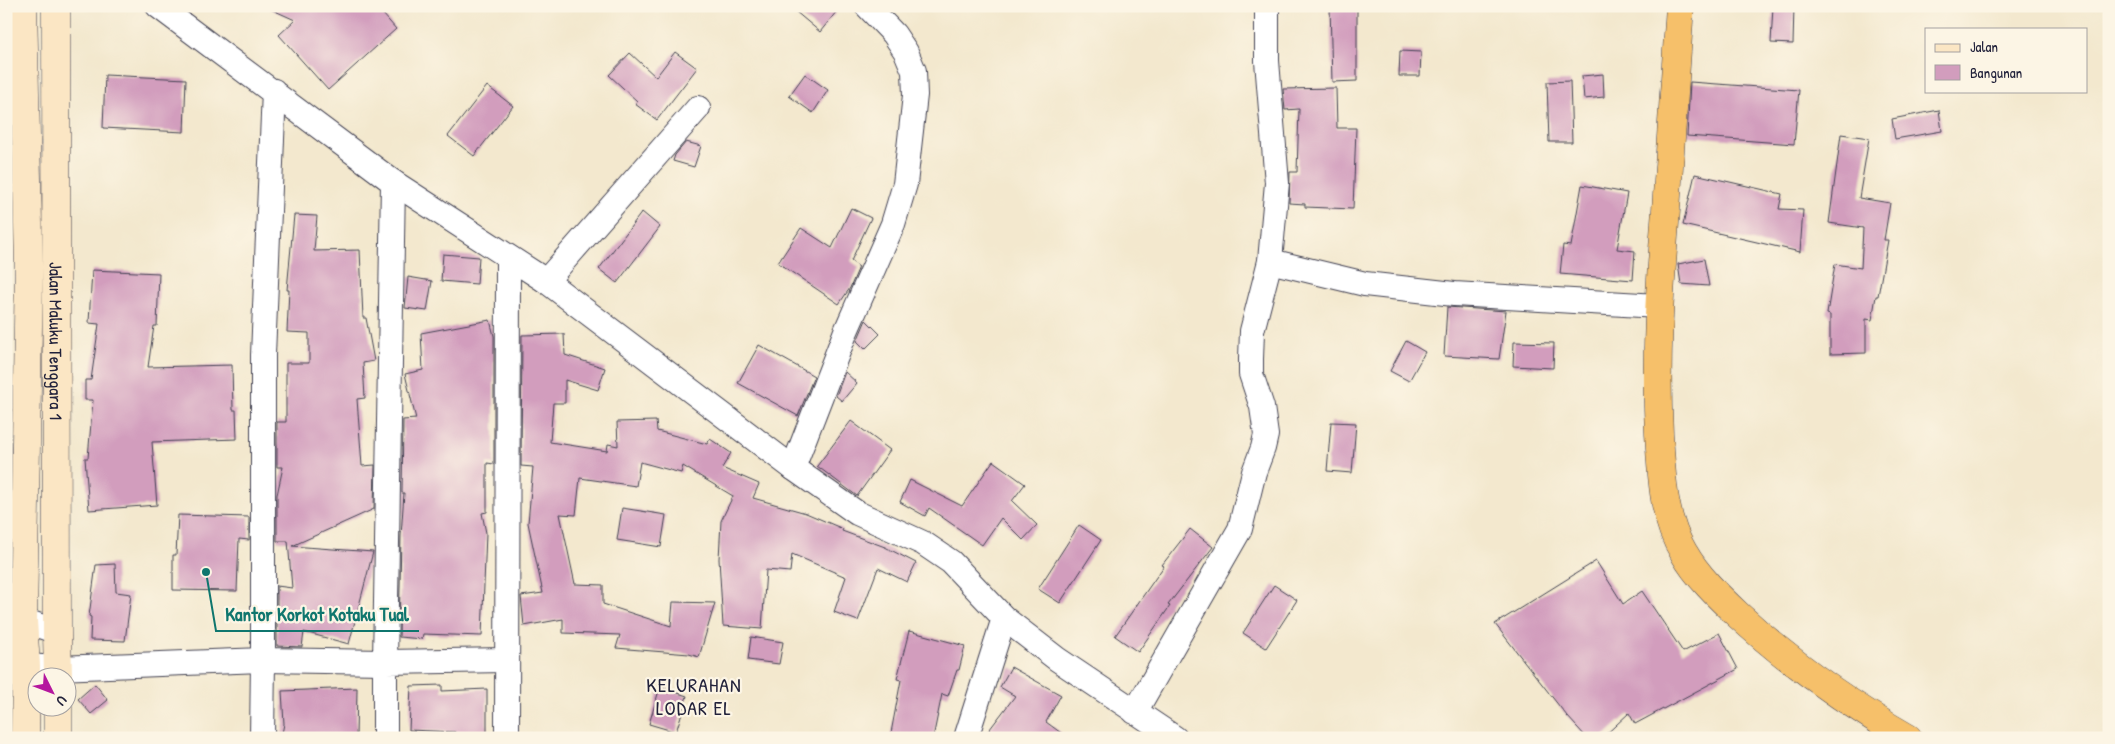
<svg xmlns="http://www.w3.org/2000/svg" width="2115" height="744" viewBox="0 0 2115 744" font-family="'Patrick Hand',sans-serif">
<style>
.building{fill:#d29dbd}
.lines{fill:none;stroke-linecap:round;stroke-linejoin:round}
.minor-casing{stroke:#414051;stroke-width:26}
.secondary-casing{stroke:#414051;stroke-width:29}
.trunk-casing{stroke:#414051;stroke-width:29}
.minor{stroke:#fff;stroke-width:24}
.secondary{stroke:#fbe6c4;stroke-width:28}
.trunk{stroke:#f6c06b;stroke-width:28}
.labels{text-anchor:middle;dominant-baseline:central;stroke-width:4.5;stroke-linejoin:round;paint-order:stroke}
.street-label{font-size:18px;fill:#22223b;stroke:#fcf5e5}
.quarter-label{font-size:20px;letter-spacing:1px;fill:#22223b;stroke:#fcf5e5}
.leader{fill:none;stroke:#0f766e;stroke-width:2}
.callout-dot{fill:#0f766e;stroke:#fcf5e5;stroke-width:2}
.callout-label{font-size:19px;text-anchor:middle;font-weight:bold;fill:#0f766e;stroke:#fcf5e5;stroke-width:4.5;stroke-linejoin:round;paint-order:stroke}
</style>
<rect width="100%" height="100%" fill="#fcf5e5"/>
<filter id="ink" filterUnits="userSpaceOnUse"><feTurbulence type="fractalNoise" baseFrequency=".02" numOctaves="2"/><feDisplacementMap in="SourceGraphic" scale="10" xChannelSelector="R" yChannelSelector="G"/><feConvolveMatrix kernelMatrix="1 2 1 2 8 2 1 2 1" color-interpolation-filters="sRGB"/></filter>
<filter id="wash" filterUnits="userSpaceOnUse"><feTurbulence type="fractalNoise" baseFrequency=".0096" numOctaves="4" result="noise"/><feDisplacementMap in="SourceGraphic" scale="20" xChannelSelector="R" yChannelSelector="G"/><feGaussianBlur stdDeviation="1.12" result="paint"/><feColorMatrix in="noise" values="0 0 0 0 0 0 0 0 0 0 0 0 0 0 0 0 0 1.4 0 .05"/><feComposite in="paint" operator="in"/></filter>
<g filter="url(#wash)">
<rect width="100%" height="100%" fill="#f3e8ce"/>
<g id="blocks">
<g class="building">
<polygon points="264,6 376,6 396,29 328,90 279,35 295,20"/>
<polygon points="789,6 841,6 820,32"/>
<polygon points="1330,6 1357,6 1357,81 1332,82"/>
<polygon points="1773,6 1794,6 1793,44 1771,43"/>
<polygon points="1400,51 1421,52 1420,76 1399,76"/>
<polygon points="675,52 697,68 657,120 635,104 637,101 609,75 630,53 656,77"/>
<polygon points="805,74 828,90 813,113 789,96"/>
<polygon points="1603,74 1604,97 1584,99 1582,76"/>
<polygon points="105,75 186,79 184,132 103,128"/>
<polygon points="1570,81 1572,142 1549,142 1547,82"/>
<polygon points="1690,82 1799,90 1794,144 1687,136"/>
<polygon points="487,86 513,106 474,156 448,136"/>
<polygon points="1336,88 1337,128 1356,128 1353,209 1305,207 1305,204 1289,203 1290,172 1297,172 1299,109 1285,110 1283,89"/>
<polygon points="1939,110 1942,131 1895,139 1892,119"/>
<polygon points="1841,134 1869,138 1859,198 1890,203 1884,240 1888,240 1878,296 1876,296 1872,320 1866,319 1866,353 1830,354 1830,315 1827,314 1835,264 1861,268 1863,228 1829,223"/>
<polygon points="686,142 701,146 694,167 673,161 675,155"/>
<polygon points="1695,174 1782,194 1779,209 1803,210 1800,252 1683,225"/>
<polygon points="1582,185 1627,193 1617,249 1635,251 1633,280 1560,274 1563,245 1571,246"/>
<polygon points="851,208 871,218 851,261 859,267 850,288 839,304 778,263 801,228 832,248"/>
<polygon points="642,212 660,227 617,283 599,269"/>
<polygon points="294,215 317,216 314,251 360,250 363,318 366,318 374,361 363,363 365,398 357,399 362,466 375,465 374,509 292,546 373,552 349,644 304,632 302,647 277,646 277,586 292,588 288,541 277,541 277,495 283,467 277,467 277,422 286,422 286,363 309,363 309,333 287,332 289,290 287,290"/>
<polygon points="443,254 479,257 477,284 441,281"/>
<polygon points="1704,259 1709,286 1681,284 1678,264"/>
<polygon points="92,270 159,273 157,326 154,326 148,367 232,365 233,410 236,410 237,439 152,442 157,505 89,510 85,458 88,458 93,400 85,400 85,380 91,380 99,324 89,323"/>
<polygon points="408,277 432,281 427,311 405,308"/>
<polygon points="1447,307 1506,311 1499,359 1444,356"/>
<polygon points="490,320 494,336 494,464 487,463 487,512 482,513 486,533 482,636 423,634 422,639 399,637 401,536 404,493 402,493 403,420 416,419 405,374 423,370 421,333"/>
<polygon points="866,320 880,334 865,349 857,341"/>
<polygon points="564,334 565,355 605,368 598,390 565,380 565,403 553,403 550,442 607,451 608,444 618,446 617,422 656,421 657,431 707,444 710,439 731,453 722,468 759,484 753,498 806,513 843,529 842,531 885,547 916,563 907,582 878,568 858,621 834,612 846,577 792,554 790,572 766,570 762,629 723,626 719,559 721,521 733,496 683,466 681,473 640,462 636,486 580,478 576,515 560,514 575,584 603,585 603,604 671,626 673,602 715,603 699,657 689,654 616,648 620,635 563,633 563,619 524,626 521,596 543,593 528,523 533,467 521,466 522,335"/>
<polygon points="1406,341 1425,352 1409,381 1390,371"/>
<polygon points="1514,342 1554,343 1553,368 1513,366"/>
<polygon points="759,345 814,376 798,416 738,383"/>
<polygon points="845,372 857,383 842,401 836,396"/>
<polygon points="851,421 890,450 857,496 817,466"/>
<polygon points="1331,422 1356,423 1352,473 1327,471"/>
<polygon points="993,461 1025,484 1012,501 1037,525 1023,540 1001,518 982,545 929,508 925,516 900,502 910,480 962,506"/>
<polygon points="622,508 666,515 661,547 617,540"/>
<polygon points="178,515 249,517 249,540 239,539 237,591 173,590 173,555 176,555"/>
<polygon points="1079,525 1101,540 1060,603 1038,589"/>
<polygon points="1190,529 1213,547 1168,605 1170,606 1138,652 1115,636 1164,566 1162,565"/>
<polygon points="1596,561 1623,604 1642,591 1683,652 1719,633 1738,669 1635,724 1629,713 1602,738 1587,738 1567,716 1495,624"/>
<polygon points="115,564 116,592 131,594 125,641 90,640 91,617 89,616 96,565"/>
<polygon points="1274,585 1297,600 1266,648 1243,633"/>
<polygon points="909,631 965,646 959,670 957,670 948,696 942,694 933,738 890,738 901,680 897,679"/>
<polygon points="751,637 783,642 779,664 748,660"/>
<polygon points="1011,667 1061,695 1046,722 1068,738 983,738 1015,696 1000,687"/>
<polygon points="95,684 108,700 91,714 78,699"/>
<polygon points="442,685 442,691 487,689 487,738 455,738 455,732 409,730 411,686"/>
<polygon points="660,687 687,696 676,732 649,724"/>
<polygon points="357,688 356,738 281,738 284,724 282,691"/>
</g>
</g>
</g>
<g filter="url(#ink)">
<use href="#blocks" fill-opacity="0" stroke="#414051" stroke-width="1"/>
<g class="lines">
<g class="minor-casing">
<g id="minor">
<polyline points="158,6 393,182 546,281 793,468 857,513 923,543 951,562 1004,618 1057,659 1175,738"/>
<polyline points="274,91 263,355 263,660 385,662 393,182"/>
<polyline points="1270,261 1365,284 1454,294 1658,306"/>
<polyline points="546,281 698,108"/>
<polyline points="793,468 846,331 893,224 905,184 915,95 914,71 906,52 894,34 867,6"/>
<polyline points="6,614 57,632"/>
<polyline points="26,666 58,668 263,660 262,738"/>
<polyline points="1135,712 1240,529 1254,472 1263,448 1266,435 1262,407 1251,374 1251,359 1252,331 1270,261 1277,183 1267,61 1267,6"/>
<polyline points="385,738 385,662 507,660"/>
<polyline points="507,738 508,257"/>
<polyline points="966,738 1004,618"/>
</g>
</g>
<g class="secondary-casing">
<g id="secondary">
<polyline points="23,6 29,267 23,621 26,666 25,738"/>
<path id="s1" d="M56 6 57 632 58 676"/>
<polyline points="58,738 58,706"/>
</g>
</g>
<g class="trunk-casing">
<path id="trunk" d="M1680 6C1675 74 1671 142 1666 210 1660 285 1655 359 1659 434 1662 475 1662 517 1684 553 1697 576 1718 596 1737 614 1789 662 1847 703 1908 738"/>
</g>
<use href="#minor" class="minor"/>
<use href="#secondary" class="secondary"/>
<use href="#trunk" class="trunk"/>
</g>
</g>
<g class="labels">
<g class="street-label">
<text stroke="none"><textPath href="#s1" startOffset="335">Jalan Maluku Tenggara 1</textPath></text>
</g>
<g class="quarter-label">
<text x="694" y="684">KELURAHAN<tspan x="694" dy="23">LODAR EL</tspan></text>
</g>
</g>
<path class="leader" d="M206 572L216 631H419"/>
<circle class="callout-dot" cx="206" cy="572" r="5"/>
<g class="callout-label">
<text x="317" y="621">Kantor Korkot Kotaku Tual</text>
</g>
<rect width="2115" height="744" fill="none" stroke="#fcf5e5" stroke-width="25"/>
<rect x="1925" y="28" width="162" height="65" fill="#fcf5e5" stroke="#a5a1a1"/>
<rect x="1935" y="44" width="25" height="8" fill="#fbe6c4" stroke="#a5a1a1"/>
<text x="1970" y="52" font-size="15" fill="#22223b">Jalan</text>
<rect x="1935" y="65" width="25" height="15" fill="#d29dbd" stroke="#a5a1a1"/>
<text x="1970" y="78" font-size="15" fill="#22223b">Bangunan</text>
<g transform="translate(52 692) rotate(132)"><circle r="24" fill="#fcf5e5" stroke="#a5a1a1"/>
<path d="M0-4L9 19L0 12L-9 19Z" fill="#b5179e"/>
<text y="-8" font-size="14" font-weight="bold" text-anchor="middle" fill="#22223b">U</text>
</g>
</svg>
